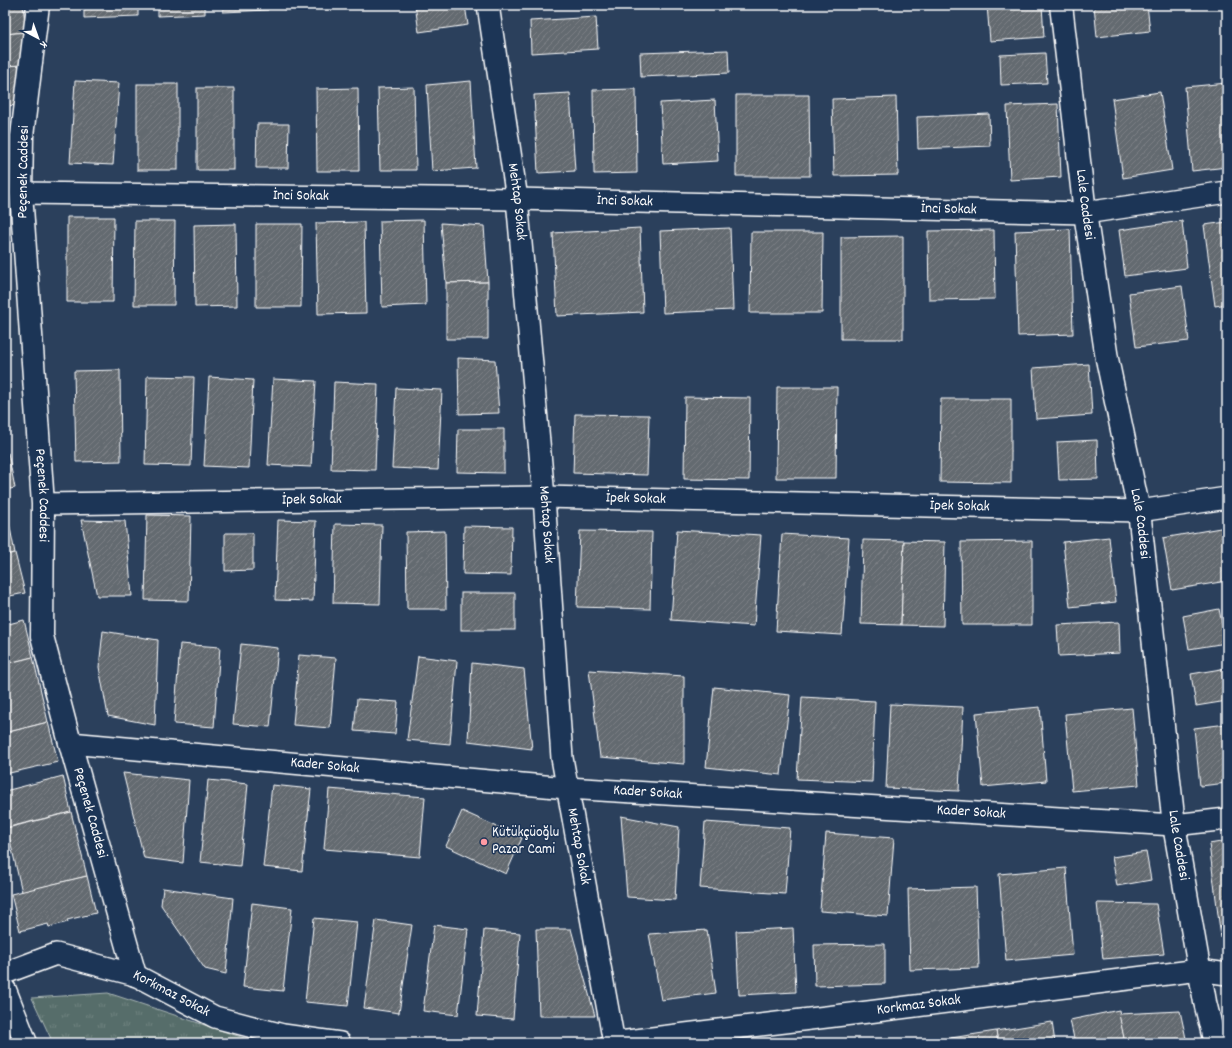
<svg xmlns="http://www.w3.org/2000/svg" width="1232" height="1048" viewBox="0 0 1232 1048" font-family="Dekko,sans-serif">
<style>
.grass{fill:url(#grass-tufts);stroke:#aab6b4}
.building{fill:url(#building-hatch);stroke:#fff}
.lines{fill:none;stroke-linecap:round;stroke-linejoin:round}
.street-casing{stroke:#fff;stroke-width:24}
.secondary-casing{stroke:#fff;stroke-width:25}
.street{stroke:#1d3557;stroke-width:21}
.secondary{stroke:#1d3557;stroke-width:22}
.poi-dot{fill:#ff9aa2;stroke:#1d3557;stroke-width:1.5}
.labels{text-anchor:middle;dominant-baseline:central;stroke-width:3;stroke-linejoin:round;paint-order:stroke}
.street-label{font-size:15px;fill:#fff;stroke:#1d3557}
.poi-label{font-size:15px;fill:#fff;stroke:#1d3557;text-anchor:start}
</style>
<defs>
<pattern id="grass-tufts" width="24" height="20" patternUnits="userSpaceOnUse"><rect width="24" height="20" fill="#566d6a"/><path d="M3 7l-1-3M5 7V3M7 7l1-3M15 17l-1-3M17 17v-4M19 17l1-3" fill="none" stroke="#6f8380"/></pattern>
<pattern id="building-hatch" width="6" height="6" patternUnits="userSpaceOnUse"><rect width="6" height="6" fill="#646a70"/><path d="M-1 1l2-2M0 6l6-6M5 7l2-2" fill="none" stroke="#7b8085"/></pattern>
</defs>
<rect width="100%" height="100%" fill="#2b405c"/>
<filter id="ink" filterUnits="userSpaceOnUse"><feTurbulence type="fractalNoise" baseFrequency=".025" numOctaves="2"/><feDisplacementMap in="SourceGraphic" scale="8" xChannelSelector="R" yChannelSelector="G"/><feConvolveMatrix kernelMatrix="1 2 1 2 8 2 1 2 1" color-interpolation-filters="sRGB"/></filter>
<g filter="url(#ink)">
<polygon class="grass" points="108,993 259,1043 53,1043 32,998"/>
<g class="building">
<polygon points="5,5 23,5 26,32 5,34"/>
<polygon points="84,5 138,5 138,16 84,18"/>
<polygon points="158,5 205,5 205,14 158,16"/>
<polygon points="222,5 268,5 268,10 223,12"/>
<polygon points="285,5 328,5 328,9 285,10"/>
<polygon points="415,5 465,5 468,25 419,32"/>
<polygon points="987,5 1042,5 1044,37 990,41"/>
<polygon points="1094,5 1147,5 1150,31 1097,37"/>
<polygon points="596,17 598,49 531,53 530,21"/>
<polygon points="26,32 23,65 5,66 5,34"/>
<polygon points="728,50 729,73 641,77 640,53"/>
<polygon points="1045,53 1047,83 1001,85 1000,55"/>
<polygon points="23,65 21,105 5,106 5,66"/>
<polygon points="75,81 119,83 113,165 70,163"/>
<polygon points="471,81 476,168 432,171 427,85"/>
<polygon points="1227,83 1227,167 1192,171 1185,87"/>
<rect x="137" y="84" width="41" height="86"/>
<polygon points="414,87 416,170 380,170 378,88"/>
<rect x="197" y="88" width="37" height="82"/>
<polygon points="358,88 359,171 317,171 316,89"/>
<polygon points="636,89 637,173 594,174 593,90"/>
<polygon points="1160,92 1172,170 1123,178 1112,99"/>
<polygon points="570,93 575,171 538,173 534,95"/>
<polygon points="736,95 809,95 810,176 736,176"/>
<polygon points="896,97 898,175 834,176 832,99"/>
<polygon points="715,100 718,161 663,164 660,103"/>
<polygon points="1058,104 1061,177 1010,180 1007,106"/>
<polygon points="989,114 990,146 918,149 917,117"/>
<polygon points="257,124 289,124 288,168 256,168"/>
<polygon points="67,217 114,217 113,302 67,302"/>
<polygon points="424,220 426,305 382,307 380,221"/>
<polygon points="135,221 175,221 174,305 134,305"/>
<polygon points="1182,221 1187,268 1125,276 1119,230"/>
<polygon points="364,222 366,313 318,314 316,223"/>
<polygon points="1227,222 1227,304 1215,306 1204,225"/>
<polygon points="441,223 484,226 488,282 446,283"/>
<polygon points="236,224 237,306 195,307 194,225"/>
<polygon points="256,224 302,224 301,307 256,307"/>
<polygon points="640,228 643,312 557,316 553,233"/>
<polygon points="730,228 733,310 663,313 660,231"/>
<polygon points="1070,229 1073,334 1018,336 1015,231"/>
<polygon points="994,230 995,299 929,300 928,231"/>
<polygon points="751,232 823,232 822,313 750,313"/>
<polygon points="903,236 903,339 841,339 841,237"/>
<polygon points="488,282 488,339 446,339 446,283"/>
<polygon points="1182,286 1189,341 1136,347 1129,293"/>
<polygon points="458,358 495,360 499,413 459,414"/>
<polygon points="1089,364 1092,415 1036,419 1033,368"/>
<polygon points="120,370 121,461 76,462 74,371"/>
<polygon points="147,376 194,377 191,466 145,465"/>
<polygon points="209,377 253,380 249,468 204,466"/>
<polygon points="273,379 316,381 311,467 268,465"/>
<polygon points="334,382 378,384 375,470 331,469"/>
<polygon points="777,387 837,387 836,478 776,478"/>
<polygon points="396,388 442,390 438,470 392,468"/>
<polygon points="685,397 750,398 749,480 684,479"/>
<polygon points="941,399 1011,399 1011,483 940,482"/>
<polygon points="575,414 649,415 647,475 573,473"/>
<polygon points="458,429 504,429 504,473 457,472"/>
<polygon points="1097,440 1098,479 1059,480 1057,442"/>
<polygon points="5,453 8,453 15,488 5,490"/>
<polygon points="5,503 15,553 5,555"/>
<polygon points="147,515 191,516 189,601 145,600"/>
<polygon points="81,520 125,521 132,596 97,596"/>
<polygon points="278,520 316,521 313,601 275,600"/>
<polygon points="335,524 382,525 380,604 333,603"/>
<polygon points="464,526 512,527 511,575 463,574"/>
<polygon points="1226,527 1227,581 1172,590 1163,538"/>
<polygon points="677,530 761,535 754,626 671,620"/>
<polygon points="445,531 446,609 407,609 406,532"/>
<polygon points="580,531 652,532 650,609 577,607"/>
<polygon points="225,533 253,533 253,570 225,571"/>
<polygon points="782,534 849,538 842,635 776,631"/>
<polygon points="1109,537 1116,602 1070,607 1063,542"/>
<polygon points="863,540 904,541 901,625 861,624"/>
<polygon points="904,541 945,542 943,626 901,625"/>
<polygon points="1032,541 1032,625 962,625 961,542"/>
<polygon points="15,553 25,593 5,597 5,555"/>
<rect x="461" y="593" width="54" height="37"/>
<polygon points="1219,609 1226,643 1189,649 1183,616"/>
<polygon points="24,620 33,657 5,664 5,625"/>
<polygon points="1119,622 1120,653 1059,656 1057,625"/>
<polygon points="103,631 158,640 155,725 108,716 99,667"/>
<polygon points="180,644 220,647 214,727 174,724"/>
<polygon points="241,644 278,648 270,727 233,724"/>
<polygon points="299,655 336,658 330,728 293,725"/>
<polygon points="418,656 457,661 450,744 407,740"/>
<polygon points="33,657 48,722 5,733 5,664"/>
<polygon points="472,663 524,669 532,749 468,741"/>
<polygon points="1227,668 1227,701 1196,706 1191,674"/>
<polygon points="589,670 684,676 684,764 600,757"/>
<polygon points="714,687 790,695 781,775 706,767"/>
<polygon points="802,697 875,701 872,782 797,779"/>
<polygon points="357,699 398,702 395,734 354,731"/>
<polygon points="890,704 963,707 959,791 886,788"/>
<polygon points="1040,707 1046,781 983,787 976,713"/>
<polygon points="1132,708 1139,785 1072,791 1065,714"/>
<polygon points="48,722 58,762 5,774 5,733"/>
<polygon points="1227,724 1227,783 1200,786 1194,728"/>
<polygon points="123,773 189,780 183,863 144,858"/>
<polygon points="63,776 71,812 5,828 5,791"/>
<polygon points="208,780 248,784 240,866 200,862"/>
<polygon points="272,785 311,789 302,871 263,867"/>
<polygon points="329,789 425,797 420,857 324,849"/>
<polygon points="462,811 522,838 506,874 446,846"/>
<polygon points="71,812 87,876 22,892 7,828"/>
<polygon points="621,816 679,827 675,900 627,897"/>
<polygon points="705,822 790,828 785,894 700,888"/>
<polygon points="826,833 894,838 888,916 820,911"/>
<polygon points="1227,841 1227,937 1221,938 1209,844"/>
<polygon points="1146,852 1151,880 1117,886 1112,857"/>
<polygon points="1066,868 1073,955 1006,961 999,874"/>
<polygon points="87,876 96,913 67,920 68,922 49,927 48,924 20,931 11,894"/>
<polygon points="976,887 979,968 910,970 908,889"/>
<polygon points="163,888 233,898 226,974 205,969 161,905"/>
<polygon points="252,903 292,908 283,991 243,987"/>
<polygon points="1097,903 1156,904 1164,954 1103,959"/>
<polygon points="314,918 357,922 348,1006 305,1002"/>
<polygon points="376,920 412,925 399,1013 364,1008"/>
<polygon points="434,925 468,929 458,1015 423,1011"/>
<polygon points="793,928 796,992 739,995 736,931"/>
<polygon points="536,929 571,929 595,1016 539,1016"/>
<polygon points="484,930 520,933 513,1019 477,1016"/>
<polygon points="707,930 716,993 661,1000 649,934"/>
<polygon points="885,944 885,984 815,986 814,945"/>
<polygon points="1119,1010 1125,1043 1075,1043 1070,1020"/>
<polygon points="1180,1011 1187,1043 1125,1043 1119,1014"/>
<polygon points="1052,1022 1055,1043 998,1043 996,1031"/>
<polygon points="996,1031 998,1043 952,1043 951,1038"/>
<polygon points="930,1038 931,1043 905,1043"/>
</g>
<g class="lines">
<g class="street-casing">
<g id="street">
<path id="s1" d="M488 5 517 199 544 497 562 758 614 1043"/>
<path id="s2" d="M21 193 517 199 1085 213 1227 192"/>
<path id="s3" d="M43 504 544 497 1139 511 1227 498"/>
<path id="s4" d="M70 743 567 788 1174 825 1227 819"/>
<path id="s5" d="M5 973 56 954 135 975 215 1017 283 1035 340 1043"/>
<path id="s6" d="M611 1043 868 1012 1199 970 1227 974"/>
</g>
</g>
<g class="secondary-casing">
<g id="secondary">
<path id="s7" d="M38 5 22 136 21 193 43 504 42 636 70 743 135 975"/>
<path id="s8" d="M1061 5 1085 213 1107 359 1139 511 1174 825 1205 1002 1215 1043"/>
<polyline points="5,990 26,1043"/>
</g>
</g>
<use href="#street" class="street"/>
<use href="#secondary" class="secondary"/>
</g>
</g>
<circle class="poi-dot" cx="484" cy="842" r="4"/>
<g class="labels">
<g class="street-label">
<text transform="translate(24 172) rotate(-89)">Peçenek Caddesi</text>
<text stroke="none"><textPath href="#s2" startOffset="280">İnci Sokak</textPath></text>
<text stroke="none"><textPath href="#s1" startOffset="199">Mehtap Sokak</textPath></text>
<text stroke="none"><textPath href="#s2" startOffset="604">İnci Sokak</textPath></text>
<text stroke="none"><textPath href="#s8" startOffset="201">Lale Caddesi</textPath></text>
<text stroke="none"><textPath href="#s2" startOffset="928">İnci Sokak</textPath></text>
<text stroke="none"><textPath href="#s7" startOffset="492">Peçenek Caddesi</textPath></text>
<text stroke="none"><textPath href="#s3" startOffset="593">İpek Sokak</textPath></text>
<text stroke="none"><textPath href="#s3" startOffset="269">İpek Sokak</textPath></text>
<text stroke="none"><textPath href="#s3" startOffset="917">İpek Sokak</textPath></text>
<text stroke="none"><textPath href="#s8" startOffset="525">Lale Caddesi</textPath></text>
<text stroke="none"><textPath href="#s1" startOffset="523">Mehtap Sokak</textPath></text>
<text stroke="none"><textPath href="#s4" startOffset="256">Kader Sokak</textPath></text>
<text stroke="none"><textPath href="#s4" startOffset="580">Kader Sokak</textPath></text>
<text stroke="none"><textPath href="#s7" startOffset="816">Peçenek Caddesi</textPath></text>
<text stroke="none"><textPath href="#s4" startOffset="904">Kader Sokak</textPath></text>
<text stroke="none"><textPath href="#s8" startOffset="849">Lale Caddesi</textPath></text>
<text stroke="none"><textPath href="#s1" startOffset="847">Mehtap Sokak</textPath></text>
<text stroke="none"><textPath href="#s5" startOffset="177">Korkmaz Sokak</textPath></text>
<text stroke="none"><textPath href="#s6" startOffset="310">Korkmaz Sokak</textPath></text>
</g>
<g class="poi-label">
<text x="492" y="833">Kütükçüoğlu<tspan x="492" dy="17">Pazar Cami</tspan></text>
</g>
</g>
<rect width="1232" height="1048" fill="none" stroke="#1d3557" stroke-width="20"/>
<rect x="10" y="10" width="1212" height="1028" fill="none" stroke="#fff" stroke-width="1.5" filter="url(#ink)"/>
<g transform="translate(38 38) rotate(139)" stroke="#1d3557" stroke-width="3" paint-order="stroke">
<path d="M0-3L7 15L0 10L-7 15Z" fill="#ffffff"/>
<text y="-6" font-size="11" font-weight="bold" text-anchor="middle" fill="#ffffff">K</text>
</g>
</svg>
